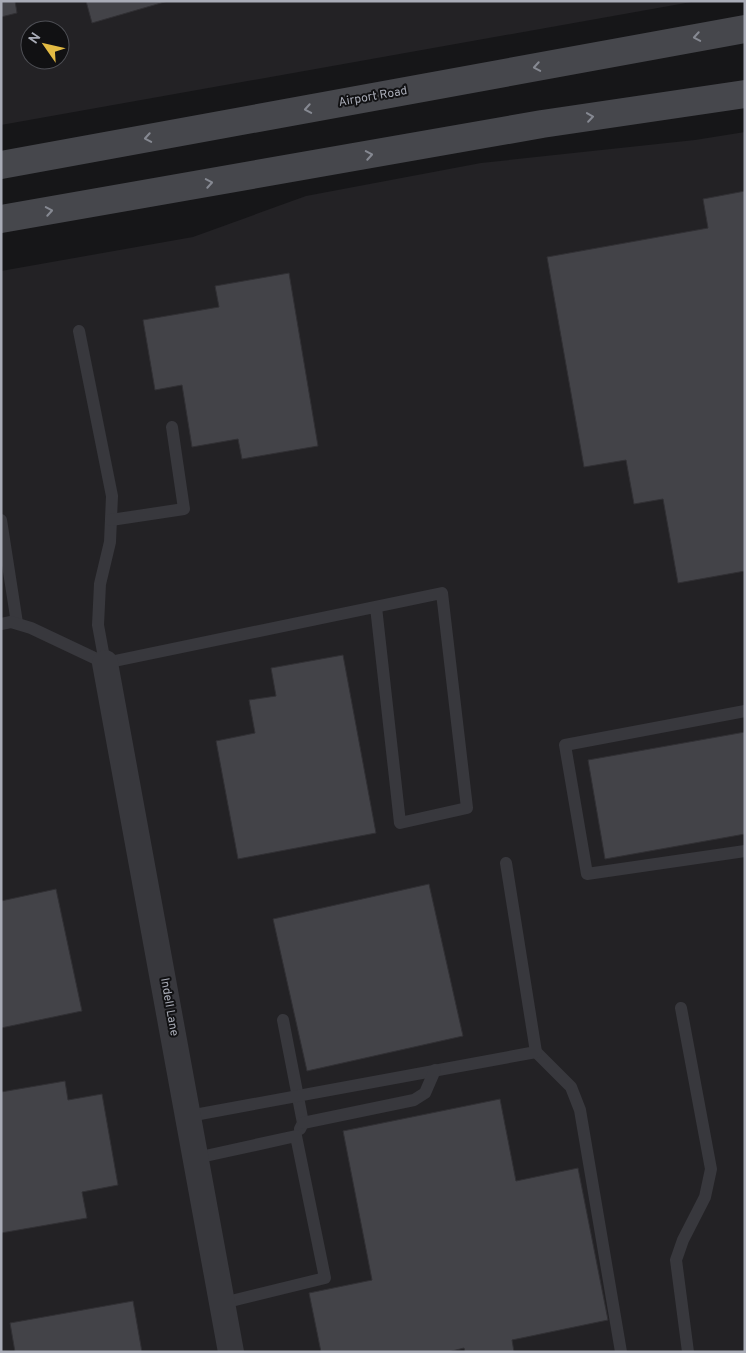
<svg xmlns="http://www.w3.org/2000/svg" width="746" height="1353" viewBox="0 0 746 1353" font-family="Overpass,sans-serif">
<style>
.built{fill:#232225;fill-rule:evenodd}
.building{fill:#434348;stroke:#313034}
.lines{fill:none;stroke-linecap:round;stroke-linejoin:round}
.lane{stroke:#38383d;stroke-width:12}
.street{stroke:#38383d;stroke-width:26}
.secondary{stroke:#46474c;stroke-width:28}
.oneway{stroke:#868992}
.labels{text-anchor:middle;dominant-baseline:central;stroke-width:4;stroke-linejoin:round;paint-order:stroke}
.street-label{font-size:12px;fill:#a9acb7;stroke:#111113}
</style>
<rect width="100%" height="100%" fill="#161618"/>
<g class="built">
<path d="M1 1H697L1 125ZM30 30H60V60H30Z"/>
<polygon points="745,132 745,1352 1,1352 1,271 193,237 306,196 481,163 695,140"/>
</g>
<g class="building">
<polygon points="1,1 15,1 17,13 1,17"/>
<polygon points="86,1 168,1 92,23"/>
<polygon points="745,191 745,571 678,583 663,499 634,504 626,460 584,467 547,257 708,228 703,199"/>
<polygon points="289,273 318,446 242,459 238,439 192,447 182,385 155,390 143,320 219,307 215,286"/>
<polygon points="343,655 376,833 238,859 216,741 255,733 249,700 276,696 271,668"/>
<polygon points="745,732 745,834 605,859 588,760"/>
<polygon points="429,884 463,1036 307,1071 273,919"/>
<polygon points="56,889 82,1011 1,1028 1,901"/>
<polygon points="65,1081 68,1100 102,1094 118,1185 82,1192 87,1218 1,1233 1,1092"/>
<polygon points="500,1099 516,1181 578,1168 608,1320 512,1340 514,1352 465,1352 464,1348 448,1352 321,1352 309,1293 372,1280 343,1131"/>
<polygon points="133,1301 142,1352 15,1352 10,1323"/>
</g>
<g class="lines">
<g class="lane">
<polyline points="79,331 112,496 110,542 100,584 98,625 105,663 442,593 467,808 400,823 376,607"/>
<polyline points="1,520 17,623"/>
<polyline points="111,520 184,509 172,427"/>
<polyline points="1,624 11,622 31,628 105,663"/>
<polyline points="745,711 565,745 587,874 745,851"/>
<polyline points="681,1008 711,1169 705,1197 683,1240 676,1260 688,1352"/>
<polyline points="283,1020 303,1123 300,1129"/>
<polyline points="536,1052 571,1087 580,1110 621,1352"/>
<polyline points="189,1116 536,1052 506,863"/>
<polyline points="303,1123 414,1100 425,1093 435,1070"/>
<polyline points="196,1158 296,1136 325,1278 223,1303"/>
</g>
<polyline class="street" points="105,663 231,1352"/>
<g class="secondary">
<polyline points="1,165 745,29"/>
<polyline points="1,219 542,124 745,94"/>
</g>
</g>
<defs><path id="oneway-chevron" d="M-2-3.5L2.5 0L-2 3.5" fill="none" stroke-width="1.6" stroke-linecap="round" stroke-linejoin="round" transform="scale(1.25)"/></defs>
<g class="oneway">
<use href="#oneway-chevron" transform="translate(697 37) rotate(170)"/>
<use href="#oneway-chevron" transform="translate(537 67) rotate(170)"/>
<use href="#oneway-chevron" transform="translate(308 109) rotate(170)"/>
<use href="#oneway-chevron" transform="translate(590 117) rotate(-8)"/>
<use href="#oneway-chevron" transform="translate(148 138) rotate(170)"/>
<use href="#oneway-chevron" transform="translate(369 155) rotate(-10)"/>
<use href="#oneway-chevron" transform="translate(209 183) rotate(-10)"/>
<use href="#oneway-chevron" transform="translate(49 211) rotate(-10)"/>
</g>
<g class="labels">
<g class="street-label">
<text transform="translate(373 97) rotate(-10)">Airport Road</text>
<text transform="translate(169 1007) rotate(80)">Indell Lane</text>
</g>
</g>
<rect width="746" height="1353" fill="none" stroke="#a9acb7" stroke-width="5"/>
<g transform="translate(45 45) rotate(304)"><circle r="24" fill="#111113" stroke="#4e4f55"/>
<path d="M0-4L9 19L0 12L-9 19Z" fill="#e3bb43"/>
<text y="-8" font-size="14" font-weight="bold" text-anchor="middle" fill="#a9acb7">N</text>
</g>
</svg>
